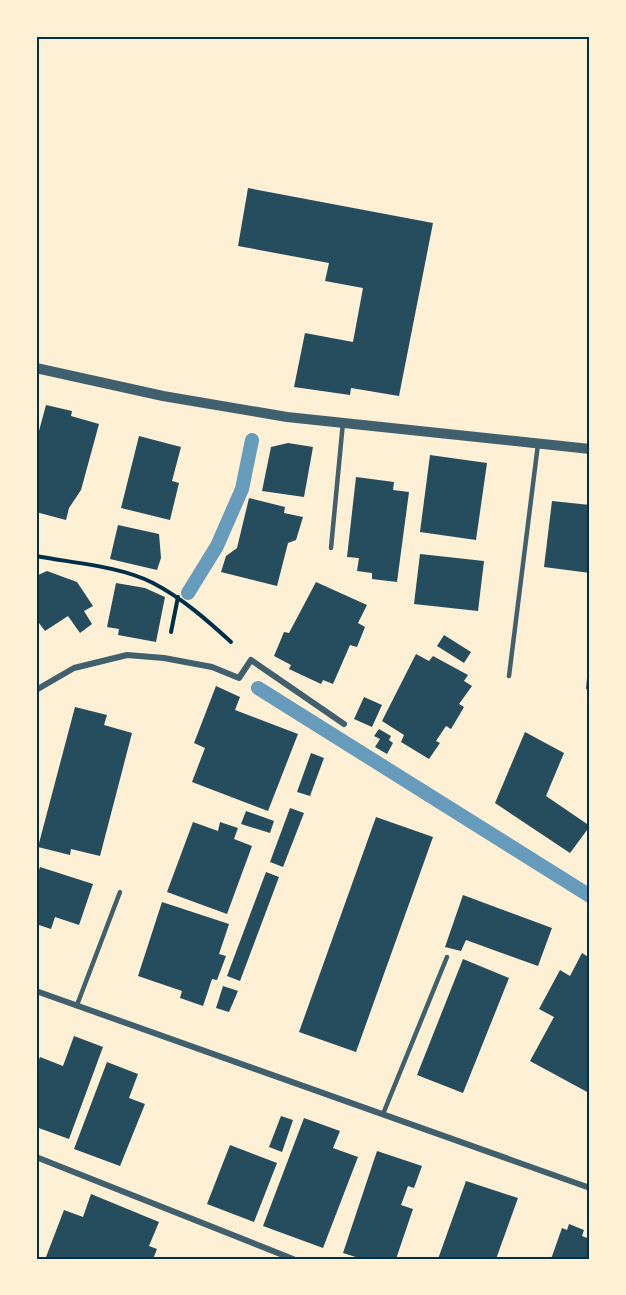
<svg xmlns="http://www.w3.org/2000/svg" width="626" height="1295" viewBox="0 0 626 1295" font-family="'PT Sans Narrow',sans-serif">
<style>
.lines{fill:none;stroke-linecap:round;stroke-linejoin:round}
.stream{stroke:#669bbc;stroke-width:14}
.building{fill:#264d5e}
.path{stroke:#003049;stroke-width:4}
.service{stroke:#3f606c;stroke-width:4.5}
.minor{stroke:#3f606c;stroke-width:6}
.tertiary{stroke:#3f606c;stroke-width:10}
.neatline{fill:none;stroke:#003049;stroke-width:2}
</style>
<rect width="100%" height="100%" fill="#fdf0d5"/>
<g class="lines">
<g class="stream">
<polyline points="188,593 217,546 242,489 252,440"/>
<polyline points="258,688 590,896"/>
</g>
</g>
<g class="building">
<polygon points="248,188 433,223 399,396 351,388 350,395 294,387 305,333 353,342 363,288 325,281 329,263 238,246"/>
<polygon points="46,405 72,411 71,416 99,424 81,490 69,508 66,520 36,512 36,442"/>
<polygon points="139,436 181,447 172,481 179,483 170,520 121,508"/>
<polygon points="288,443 313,447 304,497 262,491 271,447"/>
<polygon points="430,455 487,463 476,540 420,532"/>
<polygon points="356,477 394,482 393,490 409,492 397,582 372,579 372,573 357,571 359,558 347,557"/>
<polygon points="249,498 285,507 284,513 303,517 296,540 288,543 277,586 221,572 226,556 237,548"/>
<polygon points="552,501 590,505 590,573 544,567"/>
<polygon points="118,525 159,534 161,558 157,570 110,559"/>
<polygon points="420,554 484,561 478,611 414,604"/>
<polygon points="47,571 77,582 93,606 84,611 92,624 80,633 68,616 45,631 36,619 36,576"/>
<polygon points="316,582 367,605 358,623 365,627 357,647 350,645 333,684 323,680 321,684 289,669 291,665 274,656 284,632 289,633"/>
<polygon points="116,583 145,588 165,597 156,642 118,635 119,629 107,627"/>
<polygon points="444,635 471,652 464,663 437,646"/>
<polygon points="416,654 429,661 433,656 468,675 464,681 472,686 459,704 464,707 451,729 446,726 436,741 440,743 429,759 401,742 404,735 382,721"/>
<polygon points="588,666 590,666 590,689 586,689"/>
<polygon points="216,686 240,697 235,710 298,734 268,811 192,782 205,748 194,743"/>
<polygon points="364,697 382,705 372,727 354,719"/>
<polygon points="75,707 107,715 104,725 132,733 100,856 71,849 70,855 38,847"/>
<polygon points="379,729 391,736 389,740 393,743 387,754 375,747 380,739 374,736"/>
<polygon points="525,732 564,753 546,796 590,826 570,853 495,803"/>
<polygon points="311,753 324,758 310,796 297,792"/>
<polygon points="290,808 304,813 283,867 270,862"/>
<polygon points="246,811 274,821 270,833 241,824"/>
<polygon points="376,817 433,837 356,1052 299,1032"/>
<polygon points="193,822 218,831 220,822 238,828 234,839 252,846 227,914 167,892"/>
<polygon points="40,867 93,884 79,925 55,917 51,929 36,924 36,879"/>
<polygon points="266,872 279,877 240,981 227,976"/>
<polygon points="463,895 552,928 538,966 466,940 461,951 445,947"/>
<polygon points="162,902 229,924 219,954 226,956 217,980 212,979 203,1006 180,998 182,991 138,976"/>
<polygon points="582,953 590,958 589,1093 530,1061 554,1017 539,1009 560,970 570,976"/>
<polygon points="463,959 509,978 463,1093 417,1075"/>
<polygon points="223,986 238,991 229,1012 216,1008"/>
<polygon points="74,1036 103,1047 69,1139 36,1127 36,1067 40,1057 63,1066"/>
<polygon points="107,1062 138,1074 129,1098 145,1104 120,1166 74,1149"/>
<polygon points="281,1116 293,1120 282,1152 269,1147"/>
<polygon points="304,1118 340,1131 333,1148 358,1157 323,1248 263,1226"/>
<polygon points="230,1145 277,1163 254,1222 207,1204"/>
<polygon points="377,1151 422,1166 414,1188 408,1186 401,1205 413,1209 396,1259 362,1259 343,1253"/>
<polygon points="466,1181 518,1198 496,1259 438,1259"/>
<polygon points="91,1194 159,1222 149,1246 157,1249 153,1259 51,1259 46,1257 64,1210 83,1217"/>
<polygon points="569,1224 584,1230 582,1236 590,1239 590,1259 551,1259 562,1228 567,1230"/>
</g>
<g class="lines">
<g class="path">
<path d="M36 556C73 563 120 566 153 583 182 598 207 620 231 642"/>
<polyline points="171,632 178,597"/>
</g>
<g class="service">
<polyline points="331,548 343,422"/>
<polyline points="509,676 538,444"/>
<polyline points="77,1005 120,892"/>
<polyline points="383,1114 447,957"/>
</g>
<g class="minor">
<polyline points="36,690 74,668 127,655 164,658 212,667 239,678 251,660 344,724"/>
<polyline points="36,991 590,1188"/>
<polyline points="36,1157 293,1259"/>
</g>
<polyline class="tertiary" points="36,368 163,396 287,417 590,449"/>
</g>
<rect width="626" height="1295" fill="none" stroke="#fdf0d5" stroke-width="75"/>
<rect x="38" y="38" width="550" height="1220" class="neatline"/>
</svg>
